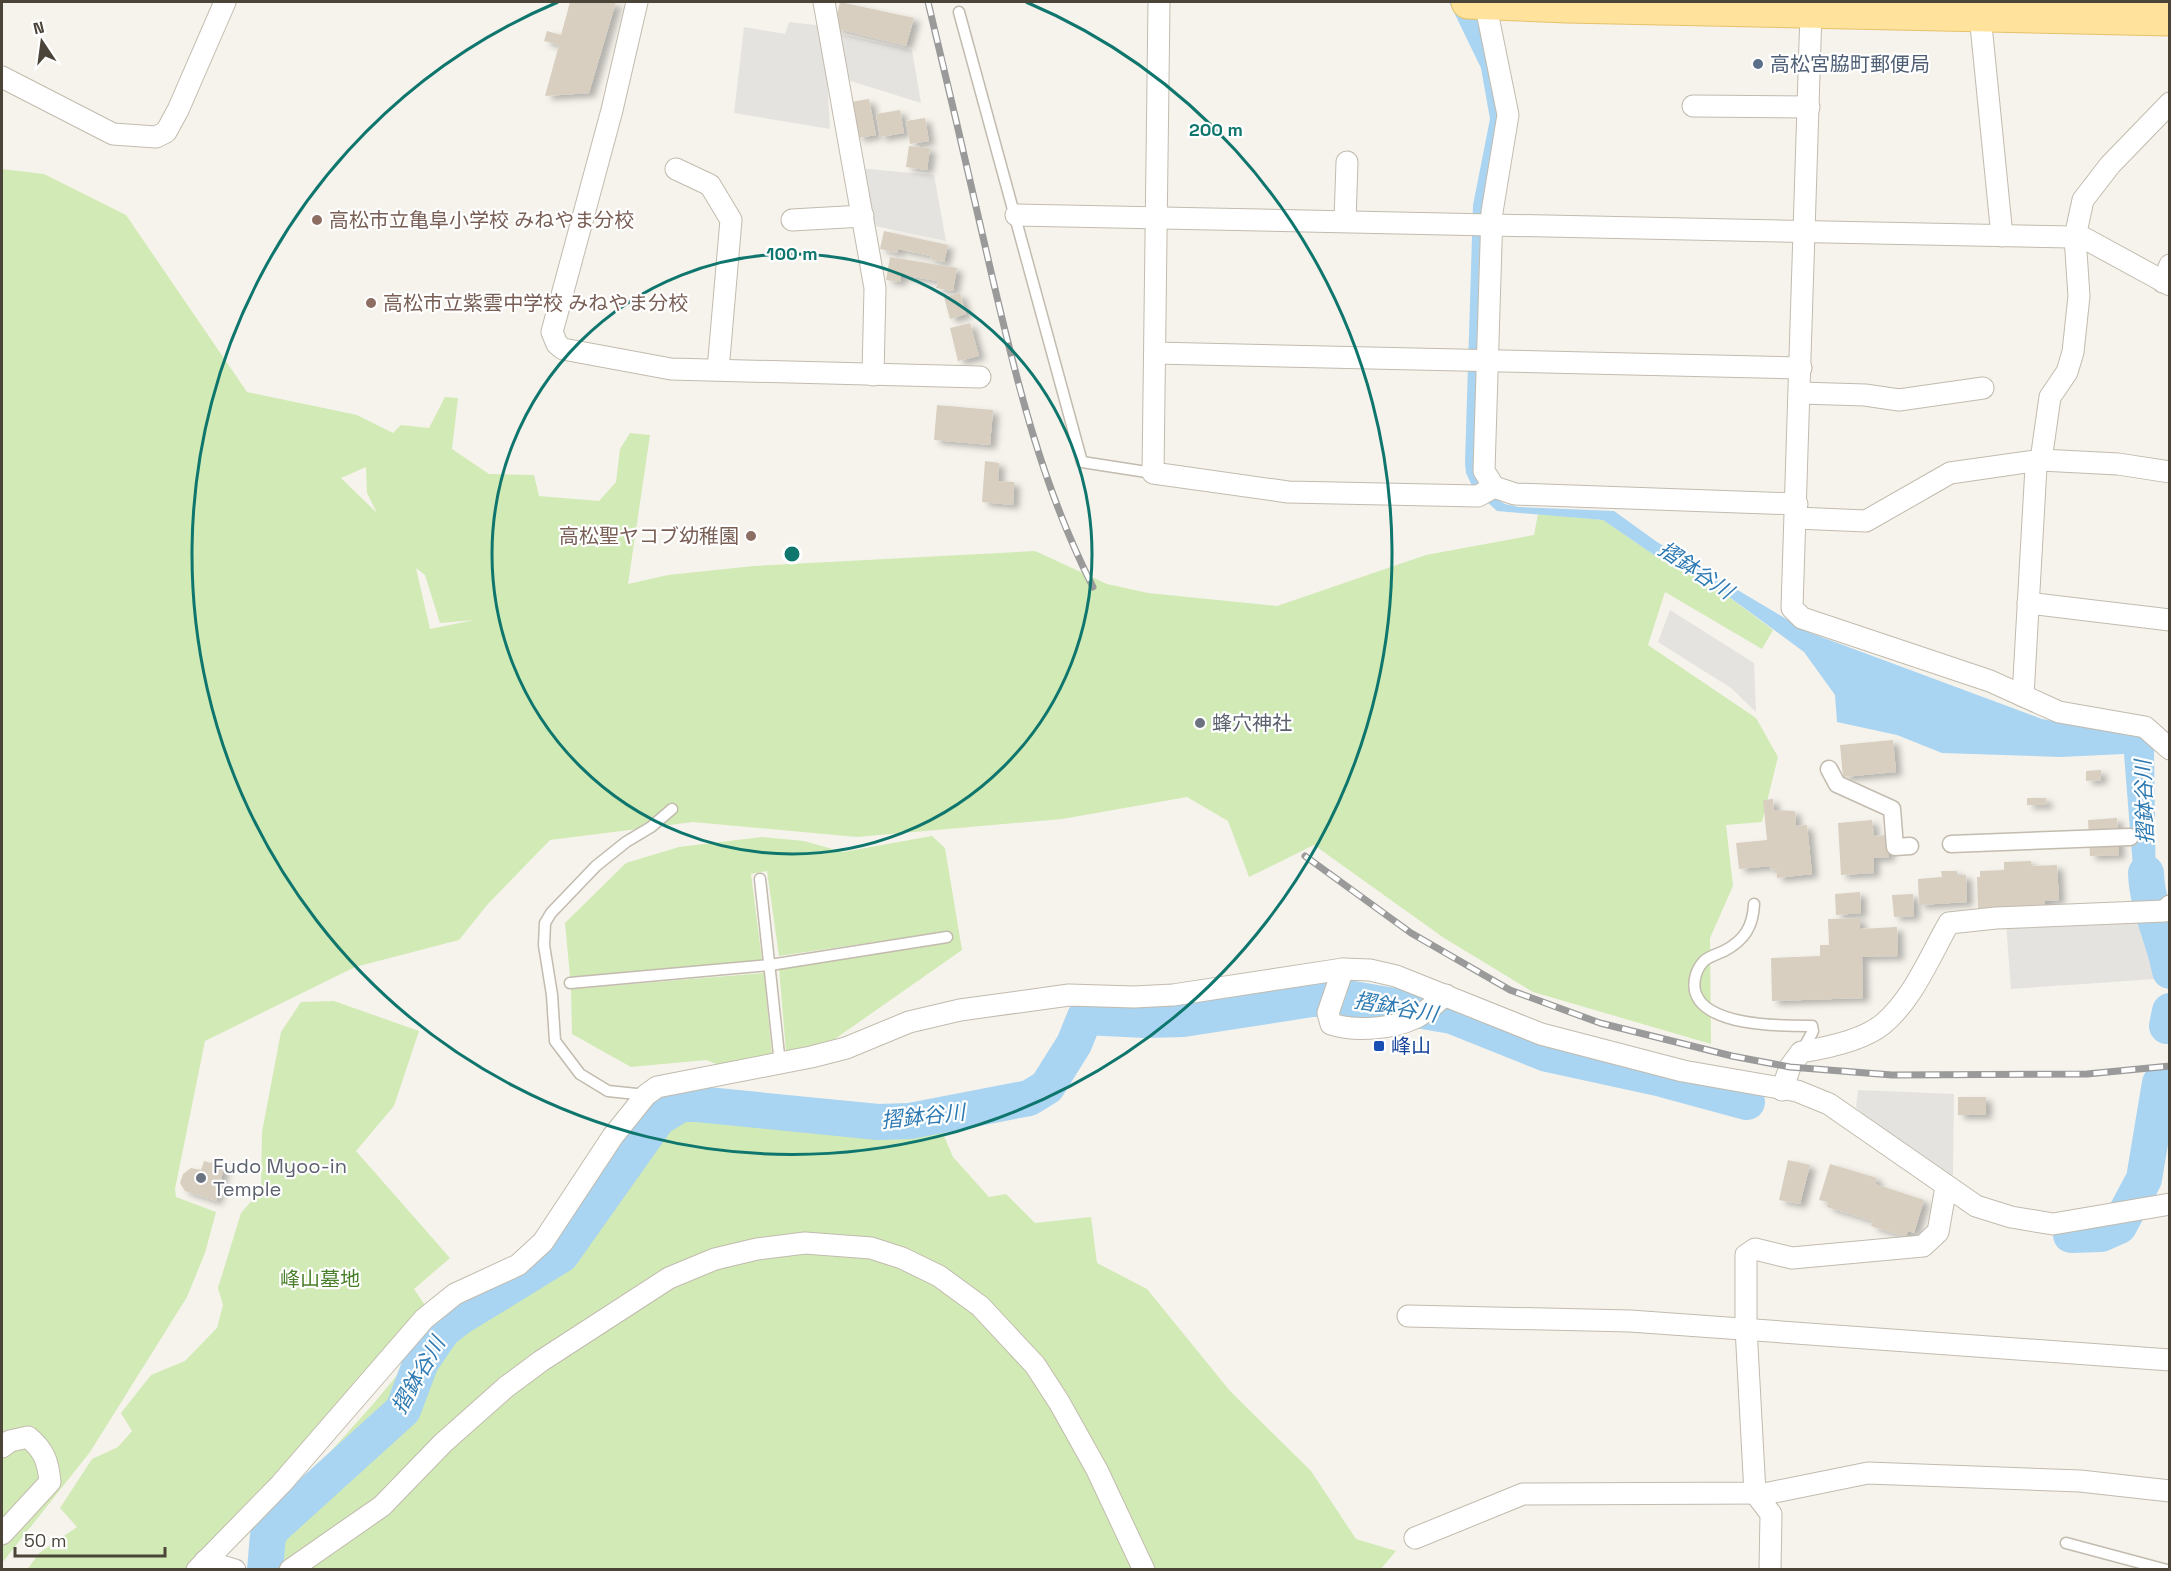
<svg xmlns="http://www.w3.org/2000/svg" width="2171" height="1571" viewBox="0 0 2171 1571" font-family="'Space Grotesk','Noto Sans JP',sans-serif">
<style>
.green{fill:#d2eab5;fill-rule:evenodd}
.parking{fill:#e5e3e0}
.water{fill:#a9d4f2}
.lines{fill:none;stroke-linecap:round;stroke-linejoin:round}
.river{stroke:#a9d4f2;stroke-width:36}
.building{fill:#d8cfc1;filter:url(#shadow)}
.service-casing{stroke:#c2bbae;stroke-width:13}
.pedestrian-casing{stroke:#c2bbae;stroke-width:19}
.minor-casing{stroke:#c2bbae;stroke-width:23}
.primary-casing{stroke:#e6c16a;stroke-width:35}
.service{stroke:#fff;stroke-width:10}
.pedestrian{stroke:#fff;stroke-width:16}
.minor{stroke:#fff;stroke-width:21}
.primary{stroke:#ffe39c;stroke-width:33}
.rail-casing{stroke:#9a9a9a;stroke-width:7}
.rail{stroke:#fff;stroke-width:4.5;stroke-dasharray:14;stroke-linecap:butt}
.ring{fill:none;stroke:#0f766e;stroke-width:3}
.service-dot{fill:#5c6f8a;stroke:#fff;stroke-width:2}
.education-dot{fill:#8d6e63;stroke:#fff;stroke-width:2}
.worship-dot{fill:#6b7280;stroke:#fff;stroke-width:2}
.transit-dot{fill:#1a4fb4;stroke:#fff;stroke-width:2}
.labels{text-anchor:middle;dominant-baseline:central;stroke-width:4.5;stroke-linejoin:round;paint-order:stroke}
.service-label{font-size:20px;fill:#4e5e75;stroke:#fff;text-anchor:start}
.education-label{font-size:20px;fill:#785e54;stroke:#fff;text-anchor:start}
.worship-label{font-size:20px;fill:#5b616d;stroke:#fff;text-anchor:start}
.transit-label{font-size:20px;fill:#164399;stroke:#fff;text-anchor:start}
.park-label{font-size:20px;fill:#4a7f2a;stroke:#fff}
.water-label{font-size:21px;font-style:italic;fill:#2e7ab2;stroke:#fff}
.centre{fill:#0f766e;stroke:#fff;stroke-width:3}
.ring-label{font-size:18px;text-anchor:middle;font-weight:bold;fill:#0f766e;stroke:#fff;stroke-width:4.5;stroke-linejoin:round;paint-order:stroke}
</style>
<defs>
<filter id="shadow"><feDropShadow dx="6" dy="4" stdDeviation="3" flood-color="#0004"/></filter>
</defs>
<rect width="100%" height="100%" fill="#f6f3ec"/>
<g class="green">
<path d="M2 169 44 174 126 215 247 392 357 415 393 433 401 425 429 428 445 397 458 398 452 449 489 474 534 475 539 496 599 501 616 482 620 449 630 433 650 435 628 584 668 575 754 566 1035 551 1107 584 1148 593 1277 606 1426 555 1534 535 1538 514 1603 520 1657 557 1717 588 1773 630 1762 649 1665 592 1648 645 1756 718 1778 757 1762 822 1726 825 1733 886 1710 938 1711 1044 1533 992 1444 938 1314 845 1249 877 1228 821 1187 797 1062 819 857 837 693 822 550 840 487 905 459 940 355 967 205 1041 175 1189 176 1197 216 1212 205 1253 187 1297 90 1452 2 1563ZM366 467 367 493 377 513 341 478ZM416 568 425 575 440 623 474 620 430 629Z"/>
<polygon points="932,836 945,848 962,950 832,1041 786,1051 779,968 950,942 949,931 779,956 767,871 751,874 762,960 570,977 565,923 626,863 679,847 762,837 804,841 843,852"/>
<polygon points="764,973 772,1056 719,1065 706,1060 631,1067 572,1034 571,989"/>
<polygon points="334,1001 419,1031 394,1106 356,1151 450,1258 414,1289 425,1305 253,1503 187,1569 27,1570 39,1553 77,1527 60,1508 92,1459 118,1447 132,1431 121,1413 151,1375 185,1361 217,1328 223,1305 218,1288 241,1213 261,1190 262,1132 281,1032 301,1002"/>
<polygon points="687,1096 891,1114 941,1129 953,1157 989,1197 1006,1194 1035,1223 1091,1217 1097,1263 1147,1289 1230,1391 1311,1471 1356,1539 1396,1551 1380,1570 277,1570 249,1543 374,1403 448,1314 513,1283 559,1253 628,1140 664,1105"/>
</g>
<g class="parking">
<polygon points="789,22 824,26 830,129 734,113 744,27 785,34"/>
<polygon points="832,32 912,50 921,103 841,78"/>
<polygon points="858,168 934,175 946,241 870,225"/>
<polygon points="1670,610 1754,663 1756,712 1731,688 1658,642"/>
<polygon points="2150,913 2155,979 2011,989 2006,923"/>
<polygon points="1858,1090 1954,1094 1953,1176 1913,1153 1863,1114 1856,1107"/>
</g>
<polygon class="water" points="1449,2 1468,2 1483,33 1500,117 1494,497 1505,504 1519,507 1614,511 1657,542 1808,632 2042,719 2143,738 2154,747 2156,904 2136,905 2124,754 2060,757 1942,753 1897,735 1837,722 1835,695 1804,652 1717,588 1657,557 1603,520 1497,511 1474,490 1466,473 1465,463 1473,205 1490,119 1481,68"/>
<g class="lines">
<g class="river">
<path d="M2146 873C2147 907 2164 938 2170 971"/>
<polyline points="2167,1026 2170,1011"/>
<polyline points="2071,1235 2101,1234 2119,1226 2144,1179 2160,1083"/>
<polyline points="265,1570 268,1535 275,1526 403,1410 421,1362 443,1330 460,1317 561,1255 658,1118 681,1104 697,1104 878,1122 910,1121 1029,1098 1047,1087 1074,1044 1085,1017 1145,1020 1183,1019 1312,999 1347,998 1452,1016 1547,1054 1662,1079 1747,1102"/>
</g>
</g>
<g class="building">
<polygon points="570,2 616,2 589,93 545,96 559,45 544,41 547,31 561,35"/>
<polygon points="840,2 914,18 906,46 834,28"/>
<polygon points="869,99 876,135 858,138 851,102"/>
<polygon points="900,110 904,133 880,137 876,114"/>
<polygon points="925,118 929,141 910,144 906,121"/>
<polygon points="909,146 930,148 927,170 906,167"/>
<polygon points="884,231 948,245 944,262 930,259 931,256 898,249 897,253 880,249"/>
<polygon points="890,257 957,268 953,291 936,288 938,281 901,275 900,282 886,280"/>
<polygon points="960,293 966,314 950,319 944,297"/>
<polygon points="970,323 979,356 958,361 950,328"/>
<polygon points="937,405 993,410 990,445 934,440"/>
<polygon points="985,461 999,463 998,481 1014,482 1013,505 982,502"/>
<polygon points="1893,740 1896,772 1843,777 1840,745"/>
<polygon points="2101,770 2101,780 2086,781 2086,771"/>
<polygon points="2027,798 2046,798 2047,805 2027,805"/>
<polygon points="1773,799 1774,810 1795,811 1796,826 1807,825 1812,874 1777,878 1776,869 1771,870 1770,866 1739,869 1736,843 1767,840 1763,800"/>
<polygon points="2117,818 2119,855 2090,856 2088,820"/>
<polygon points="1872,820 1874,836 1888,835 1889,857 1873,858 1874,873 1841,875 1838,823"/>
<polygon points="2031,861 2032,866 2057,865 2059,900 2045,901 2045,906 1978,909 1977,877 1980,877 1980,871 2004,870 2004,862"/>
<polygon points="1941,871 1957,871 1957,875 1966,875 1967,902 1919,905 1918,879 1942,877"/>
<polygon points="1860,892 1861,913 1836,915 1835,894"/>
<polygon points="1913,894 1914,916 1894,917 1892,895"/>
<polygon points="1860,918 1860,929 1897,927 1898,956 1862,957 1863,998 1772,1001 1771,958 1820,956 1820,945 1829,945 1828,919"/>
<rect x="1958" y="1097" width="28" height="18"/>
<polygon points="213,1159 221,1161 219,1165 224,1167 216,1201 185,1191 180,1183 183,1174 191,1168 201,1170 204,1161 211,1163"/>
<polygon points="1788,1160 1810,1165 1800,1204 1779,1200"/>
<polygon points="1830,1164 1877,1178 1875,1184 1924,1200 1914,1233 1908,1231 1906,1237 1871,1226 1873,1221 1827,1207 1828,1202 1819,1200"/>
</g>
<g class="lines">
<g class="service-casing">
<g id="service">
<polyline points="959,12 1082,462 1153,473"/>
<polyline points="760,879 780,1064"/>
<path d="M1754 904C1753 926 1745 940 1724 951 1718 954 1709 956 1704 961 1696 969 1693 981 1695 991 1704 1027 1783 1026 1812 1026L1813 1031 1802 1051"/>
<polyline points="570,983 770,965 947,937"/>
<polyline points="646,1095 608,1091 580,1074 555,1041 552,995 544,945 545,923 551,913 596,866 626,842 651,827 672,809"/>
<polyline points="2066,1543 2167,1570"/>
</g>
</g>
<g class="pedestrian-casing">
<g id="pedestrian">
<polyline points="1829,769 1837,784 1892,809 1895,847 1910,846"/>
<polyline points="1951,844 2130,837"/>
</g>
</g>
<g class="minor-casing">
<g id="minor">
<polyline points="637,2 612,110 552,332 557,344 563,349 671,369 980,377"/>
<polyline points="824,2 875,288 873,375"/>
<polyline points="1485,2 1508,115 1492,212 1484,471 1494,487 1515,494 1797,504"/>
<polyline points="1159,3 1153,473 1288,492 1478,496 1494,487"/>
<polyline points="1811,12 1792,608 1802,618 1990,681 2059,712 2145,727 2170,749"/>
<polyline points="1980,15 2002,236"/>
<polyline points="2,77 113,134 156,137 166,132 178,110 225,2"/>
<polyline points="1693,106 1809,107"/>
<polyline points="676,169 710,185 731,220 718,370"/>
<polyline points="1016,215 2071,237 2084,238 2170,285"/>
<polyline points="792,220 863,216"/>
<polyline points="1345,220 1347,162"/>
<polyline points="2163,282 2170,265"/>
<polyline points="1155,353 1801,368"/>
<polyline points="1800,393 1865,395 1899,400 1983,388"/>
<polyline points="1796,518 1866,521 1950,473 2041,460 2118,464 2170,472"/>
<polyline points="2028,603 2170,620"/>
<polyline points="2023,696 2036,467 2041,460 2050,397 2067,372 2073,352 2079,296 2075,237 2083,200 2110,165 2170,103"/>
<path d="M1343 969 1328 1013 1331 1024C1355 1032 1392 1029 1415 1018 1426 1013 1436 1002 1446 995"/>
<path d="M1782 1090 1790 1067 1801 1052C1826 1048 1864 1040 1883 1024 1913 999 1930 956 1949 923L1996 918 2165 911 2170 906"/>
<polyline points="1408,1316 1630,1321 2170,1360"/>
<path d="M2 1447 10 1441 28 1437C44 1450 48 1461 50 1482L2 1534"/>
<polyline points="1415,1538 1523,1494 1769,1493 1868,1473 2080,1481 2170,1491"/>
<polyline points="205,1561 235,1570"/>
<polyline points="197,1570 281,1484 424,1319 455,1294 518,1265 543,1242 613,1136 646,1095 657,1087 811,1057 846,1048 909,1022 960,1010 1069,995 1134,997 1173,995 1343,969 1370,970 1396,976 1541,1034 1683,1071 1797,1091 1829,1104 1976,1206 2011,1217 2053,1224 2170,1204"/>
<polyline points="290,1570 382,1506 443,1443 506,1387 541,1361 669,1278 715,1259 757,1249 805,1243 871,1248 902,1258 939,1276 980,1306 1035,1365 1059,1402 1097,1470 1144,1570"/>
<polyline points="1770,1570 1771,1514 1755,1493 1746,1328 1746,1255 1755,1249 1792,1258 1923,1246 1938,1232 1946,1187"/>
</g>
</g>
<g class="primary-casing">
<polyline id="primary" points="1468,2 1567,6 2170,19"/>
</g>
<use href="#service" class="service"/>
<use href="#pedestrian" class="pedestrian"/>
<use href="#minor" class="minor"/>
<use href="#primary" class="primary"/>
<g class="rail-casing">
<g id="rail">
<path d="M928 2C950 93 971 185 992 276 1017 383 1043 489 1093 587"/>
<polyline points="1305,856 1411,933 1510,990 1600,1023 1732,1056 1790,1067 1892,1075 2087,1074 2170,1066"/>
</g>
</g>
<use href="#rail" class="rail"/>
</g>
<g class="ring">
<circle cx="792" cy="554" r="300"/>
<path d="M1026 2A600 600 0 1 1 558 2"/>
</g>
<circle class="service-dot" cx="1758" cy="64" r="6"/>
<g class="education-dot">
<circle cx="317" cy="220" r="6"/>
<circle cx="371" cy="303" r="6"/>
<circle cx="751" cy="536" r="6"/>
</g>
<g class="worship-dot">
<circle cx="1200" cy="723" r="6"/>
<circle cx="201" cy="1178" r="6"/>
</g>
<rect class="transit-dot" x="1373" y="1040" width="12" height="12" rx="3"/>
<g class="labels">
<g class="service-label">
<text x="1770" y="64">高松宮脇町郵便局</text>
</g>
<g class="education-label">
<text x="329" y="220">高松市立亀阜小学校 みねやま分校</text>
<text x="383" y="303">高松市立紫雲中学校 みねやま分校</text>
<text x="739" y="536" text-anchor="end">高松聖ヤコブ幼稚園</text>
</g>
<g class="worship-label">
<text x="1212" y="723">蜂穴神社</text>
<text x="213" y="1166">Fudo Myoo-in<tspan x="213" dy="23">Temple</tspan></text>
</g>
<g class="transit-label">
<text x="1391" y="1046">峰山</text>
</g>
<g class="park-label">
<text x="320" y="1279">峰山墓地</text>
</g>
<g class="water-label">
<text transform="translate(1696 570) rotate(34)">摺鉢谷川</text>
<text transform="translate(2144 802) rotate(-92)">摺鉢谷川</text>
<text transform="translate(1396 1007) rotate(10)">摺鉢谷川</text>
<text transform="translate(923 1116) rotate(-6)">摺鉢谷川</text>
<text transform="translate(418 1375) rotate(-60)">摺鉢谷川</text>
</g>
</g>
<circle cx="792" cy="554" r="9" class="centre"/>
<g class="ring-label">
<text x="1216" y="136">200 m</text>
<text x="792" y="260">100 m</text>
</g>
<rect width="2171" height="1571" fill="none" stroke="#4b4439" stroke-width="6"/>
<g transform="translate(42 42) rotate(347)" stroke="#ffffff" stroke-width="4.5" paint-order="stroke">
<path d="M0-4.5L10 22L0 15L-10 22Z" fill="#4b4439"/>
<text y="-9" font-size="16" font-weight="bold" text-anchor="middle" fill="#4b4439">N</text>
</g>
<path d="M15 1547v9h150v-9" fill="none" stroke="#4b4439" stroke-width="3"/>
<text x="24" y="1547" font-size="18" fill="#4b4439" stroke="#ffffff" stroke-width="4.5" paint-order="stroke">50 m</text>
</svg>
